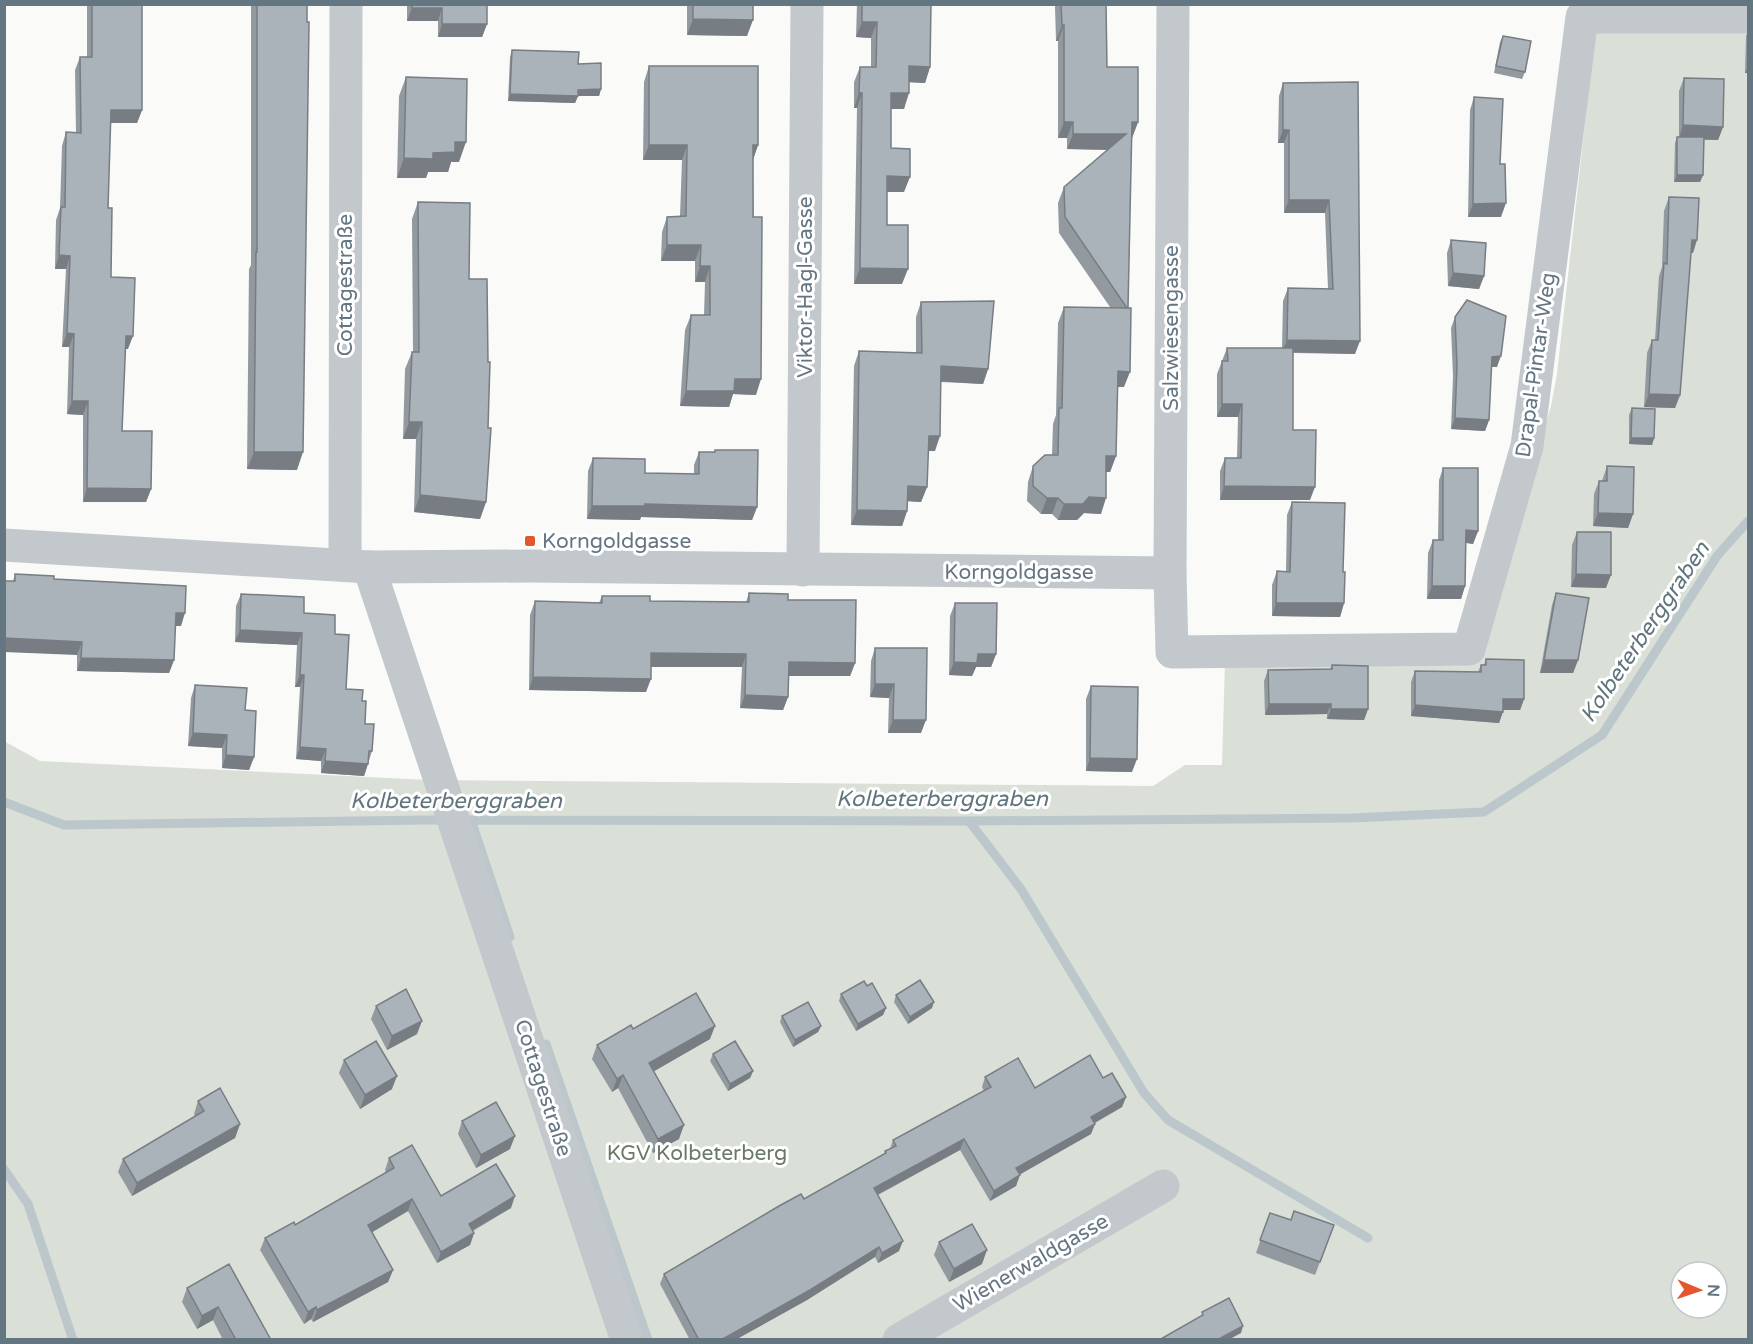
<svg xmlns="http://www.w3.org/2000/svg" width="1753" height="1344" viewBox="0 0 1753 1344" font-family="'Varela Round',sans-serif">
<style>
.green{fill:#dadfd7;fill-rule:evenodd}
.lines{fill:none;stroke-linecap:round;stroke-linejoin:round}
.stream{stroke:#bbc7cb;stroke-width:9}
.minor{stroke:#c3c8cc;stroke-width:33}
.wall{fill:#929a9f}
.shaded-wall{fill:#777d82}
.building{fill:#aab3b9;stroke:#777d82;stroke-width:1.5}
.poi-dot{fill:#e4572e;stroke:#fff;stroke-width:2}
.labels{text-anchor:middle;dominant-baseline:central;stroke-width:6;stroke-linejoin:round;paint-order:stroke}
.street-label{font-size:21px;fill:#657683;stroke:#fff}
.poi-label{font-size:21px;fill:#657683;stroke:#fff;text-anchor:start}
.park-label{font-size:21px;fill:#687a64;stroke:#fff}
.water-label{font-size:22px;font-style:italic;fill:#60757c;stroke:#fff}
</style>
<rect width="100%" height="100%" fill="#fafaf8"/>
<path class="green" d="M1604 28 1748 29V1339H5L4 741 40 761 429 780 1153 786 1185 765H1222L1225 663H1474L1551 406 1557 374 1595 34ZM1681 1272H1717V1308H1681Z"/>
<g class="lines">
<g class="stream">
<polyline points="4,802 64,825 426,820 969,821 1352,818 1484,812 1602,735 1717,556 1748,521"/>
<polyline points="471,820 510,937"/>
<polyline points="969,821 1021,889 1144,1093 1168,1120 1368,1238"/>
<polyline points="546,1044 648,1340"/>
<polyline points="4,1169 28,1204 73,1340"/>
</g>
<g class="minor">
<polyline points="1173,4 1170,573 1172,652 1469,649 1527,446 1582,17 1748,17"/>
<polyline points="4,545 369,567 530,566 1170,573"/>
<polyline points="345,565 346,4"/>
<polyline points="369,567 627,1340"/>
<polyline points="803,570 807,4"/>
<polyline points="899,1340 1163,1186"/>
</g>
</g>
<g class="wall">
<polygon points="87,4 142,4 142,110 137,123 110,123 108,208 111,277 128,349 125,349 122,431 151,489 146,502 83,502 83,415 67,414 69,347 62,347 66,269 55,269 56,220 60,208 62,146 66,132 76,133 75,70 80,57 87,57"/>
<polygon points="251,4 307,4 297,470 247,469 249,269 251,265"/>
<polygon points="407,4 487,4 487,24 482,37 438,37 438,21 407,21"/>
<polygon points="687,4 753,4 747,36 687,35"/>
<polygon points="857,4 931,4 930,67 925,83 909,82 904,109 891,109 891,148 904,192 887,192 887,225 902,284 854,284 857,108 854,108 854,82 860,67 871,67 871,38 856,37"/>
<polygon points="1056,4 1106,4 1107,67 1138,122 1132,138 1131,138 1124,387 1117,387 1116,456 1110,472 1106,472 1101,514 1084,513 1077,520 1058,520 1052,514 1041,514 1027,501 1028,482 1033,466 1052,455 1053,424 1056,415 1058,323 1064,307 1110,307 1059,233 1058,203 1064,187 1107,150 1067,149 1067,138 1058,138 1058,41 1056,41 1055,7"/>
<polygon points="1749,28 1749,73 1745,73 1746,36"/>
<polygon points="1503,36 1525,72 1522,79 1494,73 1500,42"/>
<polygon points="512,50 578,64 601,89 599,96 578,96 575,103 508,101 510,57"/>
<polygon points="649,66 758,145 753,159 756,395 733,394 729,407 680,406 685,330 691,315 704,315 705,282 695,282 695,261 661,261 662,232 667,217 680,216 682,160 643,160 644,82"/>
<polygon points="406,77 459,162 451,162 448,172 428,172 426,178 397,178 399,96"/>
<polygon points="1684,78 1723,127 1718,140 1704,140 1703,175 1700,182 1674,182 1675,143 1677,137 1679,137 1679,91"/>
<polygon points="1358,82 1355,354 1293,353 1293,430 1310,500 1220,500 1220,471 1225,458 1237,458 1238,417 1217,417 1217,374 1227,348 1282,348 1283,301 1288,288 1328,289 1325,213 1284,213 1284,143 1278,143 1279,96 1283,83"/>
<polygon points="1474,97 1500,164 1501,217 1468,217 1470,110"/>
<polygon points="1669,197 1693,253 1691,253 1680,395 1675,408 1644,407 1647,353 1652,340 1655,340 1659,276 1662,267 1664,211"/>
<polygon points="418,202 469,279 486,502 480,519 414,512 416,439 403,439 405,369 412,352 413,352 412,219"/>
<polygon points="1451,240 1484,276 1479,289 1448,286 1447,253"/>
<polygon points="921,302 988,369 983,384 941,382 935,451 928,451 927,487 921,502 908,501 907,511 902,526 851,525 854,366 859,351 916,353 916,317"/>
<polygon points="1455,317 1497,367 1491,367 1489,420 1485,431 1451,429 1453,376 1451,328"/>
<polygon points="1632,408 1654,438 1652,445 1629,444 1629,415"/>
<polygon points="715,450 757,507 752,520 641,517 640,520 587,519 588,471 593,458 645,473 694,474 694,465 699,452 715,452"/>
<polygon points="1607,466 1633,514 1628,528 1593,526 1594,494 1599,481 1602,481"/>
<polygon points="1443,468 1478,531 1473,544 1466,543 1465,586 1461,599 1427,599 1428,553 1433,540 1438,540 1439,480"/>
<polygon points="1292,502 1343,572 1344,603 1340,617 1272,616 1272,585 1277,571 1286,572 1287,515"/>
<polygon points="1577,532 1606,588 1571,587 1572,545"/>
<polygon points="15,574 54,579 181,626 175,626 174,660 169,673 77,671 77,655 13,581"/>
<polygon points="749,593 788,600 855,663 850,676 789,676 788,697 783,710 740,708 742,667 651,667 646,692 529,690 530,615 535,601 599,603 602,596 650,601 746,602"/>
<polygon points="1556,593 1578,660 1573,673 1540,673 1552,605"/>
<polygon points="241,594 304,613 335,634 346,689 362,701 365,724 372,751 364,776 321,773 321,761 296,759 300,687 295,687 297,645 235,642 236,606"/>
<polygon points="955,603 996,654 991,667 976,667 972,676 949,675 950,616"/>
<polygon points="875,648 921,733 888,733 889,698 870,697 871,661"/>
<polygon points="1486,659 1524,699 1520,710 1503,710 1499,723 1411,716 1411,682 1415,671 1478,672 1481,665 1484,665"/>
<polygon points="1332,665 1368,709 1364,720 1327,719 1327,714 1265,715 1264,681 1268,670 1330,669"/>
<polygon points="195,685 254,757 249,770 222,768 222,748 188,746 191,698"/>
<polygon points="1091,686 1132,772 1086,771 1086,699"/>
<polygon points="867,986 886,1008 883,1015 856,1031 839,1001 841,994"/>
<polygon points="896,995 932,1008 908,1024 894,1002"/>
<polygon points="376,1006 417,1034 387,1050 371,1019"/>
<polygon points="782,1016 821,1026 818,1032 793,1047 780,1022"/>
<polygon points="633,1029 710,1039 654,1071 679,1139 653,1153 618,1088 612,1092 592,1059 597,1045"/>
<polygon points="713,1054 753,1071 750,1078 728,1091 710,1061"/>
<polygon points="344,1060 392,1089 360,1109 339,1073"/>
<polygon points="985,1077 1035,1088 1103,1078 1126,1097 1122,1107 1095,1123 1091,1134 1019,1174 1016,1186 990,1201 960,1150 878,1195 899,1251 878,1263 875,1257 807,1300 735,1340 690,1340 660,1284 664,1274 804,1199 884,1155 885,1151 890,1149 893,1140 984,1091 982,1087"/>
<polygon points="198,1101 240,1124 235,1138 132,1196 118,1172 123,1159 195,1116 194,1114"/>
<polygon points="462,1121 510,1149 476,1168 458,1134"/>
<polygon points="389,1158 441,1196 511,1208 473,1231 474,1233 470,1245 437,1263 408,1211 372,1232 393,1270 388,1282 313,1322 311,1319 304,1324 260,1250 265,1238 295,1225 386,1173 385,1170"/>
<polygon points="1270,1213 1291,1220 1334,1225 1315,1275 1256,1253"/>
<polygon points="939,1242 982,1264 949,1282 934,1255"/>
<polygon points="187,1288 271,1340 223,1340 213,1320 197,1329 182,1302"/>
</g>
<g class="shaded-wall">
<polygon points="412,8 442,8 438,21 407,21"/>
<polygon points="693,19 753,20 747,36 687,35"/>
<polygon points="862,22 877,22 871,38 856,37"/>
<polygon points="442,24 487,24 482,37 438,37"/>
<polygon points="1062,25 1064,25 1058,41 1056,41"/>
<polygon points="1749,64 1749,73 1745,73"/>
<polygon points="909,66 930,67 925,83 904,82"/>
<polygon points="601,89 599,96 578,96 575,103 508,101 510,94"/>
<polygon points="859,93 862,93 857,108 854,108"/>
<polygon points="891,93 909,93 904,109 886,109"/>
<polygon points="111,110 142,110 137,123 106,123"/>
<polygon points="1064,122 1073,122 1067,138 1058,138"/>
<polygon points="1132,122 1138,122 1132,138 1126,138"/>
<polygon points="1683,125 1723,127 1718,140 1679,138"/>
<polygon points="1283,130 1289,130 1284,143 1278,143"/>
<polygon points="1073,134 1126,134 1120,150 1067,149"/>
<polygon points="455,142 466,142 459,162 451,162 448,172 428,172 426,178 397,178 404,158 433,153"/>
<polygon points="649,145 687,145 682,160 643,160"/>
<polygon points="753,145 758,145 753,160"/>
<polygon points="1677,175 1703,175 1700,182 1674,182"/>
<polygon points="887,176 910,177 904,192 882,192"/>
<polygon points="1289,200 1329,200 1325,213 1284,213"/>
<polygon points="1506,203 1501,217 1468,217 1473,204"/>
<polygon points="1692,240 1697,240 1693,253 1687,253"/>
<polygon points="667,245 701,245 695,261 661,261"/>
<polygon points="59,255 70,256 66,269 55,269"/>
<polygon points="700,266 710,266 705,282 695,282"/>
<polygon points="860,268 908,269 902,284 854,284"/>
<polygon points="1453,273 1484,276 1479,289 1448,286"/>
<polygon points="67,333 74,334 69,347 62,347"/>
<polygon points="126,336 133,336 128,349 121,349"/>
<polygon points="1287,340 1360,341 1355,354 1282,352"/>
<polygon points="1501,356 1497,367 1488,367 1492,357"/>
<polygon points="941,366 988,369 983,384 936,381"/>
<polygon points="1118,371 1130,372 1124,387 1112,387"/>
<polygon points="735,379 761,379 756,395 733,394 729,407 680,406 686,391"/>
<polygon points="1649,394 1680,395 1675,408 1644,407"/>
<polygon points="72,401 88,401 83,415 67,414"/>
<polygon points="1222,404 1242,404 1238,417 1217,417"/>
<polygon points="1455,418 1489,420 1485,431 1451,429"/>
<polygon points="409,422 422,422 416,439 403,439"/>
<polygon points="929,436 940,436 935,451 923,451"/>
<polygon points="1631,438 1654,438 1652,445 1629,444"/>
<polygon points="254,452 303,452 297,470 247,469"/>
<polygon points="1106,456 1116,456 1110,472 1100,472"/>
<polygon points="908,486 927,487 921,502 903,501"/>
<polygon points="1224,486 1315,487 1310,500 1220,500"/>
<polygon points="87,488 151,489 146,502 83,502"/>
<polygon points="420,495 486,502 480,519 414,512"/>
<polygon points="1089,497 1106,498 1101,514 1084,513 1077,520 1058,520 1064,504"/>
<polygon points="1047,498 1058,498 1052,514 1041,514"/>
<polygon points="645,504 757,507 752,520 641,517 640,520 587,519 592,506"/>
<polygon points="857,510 907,511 902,526 851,525"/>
<polygon points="1598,513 1633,514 1628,528 1593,526"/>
<polygon points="1466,530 1478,531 1473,544 1462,542"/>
<polygon points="1576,574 1611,575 1606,588 1571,587"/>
<polygon points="1432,586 1465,586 1461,599 1427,599"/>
<polygon points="1276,603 1344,603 1340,617 1272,616"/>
<polygon points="176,613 185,613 181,626 171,626"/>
<polygon points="240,630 302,633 297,645 235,642"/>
<polygon points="4,638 82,642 77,655 4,652"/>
<polygon points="651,653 746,654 742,667 646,667"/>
<polygon points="978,654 996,654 991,667 976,667 972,676 949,675 954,662"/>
<polygon points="81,658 174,660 169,673 77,671"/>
<polygon points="1544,660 1578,660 1573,673 1540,673"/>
<polygon points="789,662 855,663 850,676 785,676"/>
<polygon points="300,675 304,675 300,687 295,687"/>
<polygon points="533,677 651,679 646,692 529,690"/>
<polygon points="875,684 894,684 889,698 870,697"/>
<polygon points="745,695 788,697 783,710 740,708"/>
<polygon points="1503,699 1524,699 1520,710 1499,710"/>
<polygon points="1269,704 1331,704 1327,714 1265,715"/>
<polygon points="1415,705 1503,712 1499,723 1411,716"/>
<polygon points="1331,709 1368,709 1364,720 1327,719"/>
<polygon points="893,720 926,720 921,733 888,733"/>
<polygon points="193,733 227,735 222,748 188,746"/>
<polygon points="300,747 326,749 321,761 296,759"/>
<polygon points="226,755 254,757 249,770 222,768"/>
<polygon points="1090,758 1137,759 1132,772 1086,771"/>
<polygon points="325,761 368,764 364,776 321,773"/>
<polygon points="934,1002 932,1008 908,1024 910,1017"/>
<polygon points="886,1008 883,1015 856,1031 858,1024"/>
<polygon points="422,1021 417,1034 387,1050 392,1036"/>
<polygon points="715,1026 710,1039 644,1077 649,1063"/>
<polygon points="821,1026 818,1032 793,1047 795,1040"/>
<polygon points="753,1071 750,1078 728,1091 730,1084"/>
<polygon points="623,1075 618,1088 612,1092 617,1079"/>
<polygon points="397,1076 392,1089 360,1109 365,1095"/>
<polygon points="1126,1097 1122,1107 1087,1127 1091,1117"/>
<polygon points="240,1124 235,1138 132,1196 137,1183"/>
<polygon points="1095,1124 1091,1134 1012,1179 1016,1168"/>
<polygon points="684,1125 679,1139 653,1153 658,1139"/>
<polygon points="515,1136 510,1149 476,1168 481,1155"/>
<polygon points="964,1139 960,1150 871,1198 874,1188"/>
<polygon points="1020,1175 1016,1186 990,1201 994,1191"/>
<polygon points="515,1196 511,1208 464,1235 469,1224"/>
<polygon points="412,1199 408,1211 364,1237 368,1225"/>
<polygon points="474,1233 470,1245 437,1263 441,1252"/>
<polygon points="903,1241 899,1251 878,1263 882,1253"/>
<polygon points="879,1247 875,1257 807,1300 735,1340 721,1340"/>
<polygon points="987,1250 982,1264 949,1282 954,1269"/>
<polygon points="393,1270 388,1282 313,1322 317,1310"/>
<polygon points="218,1307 213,1320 197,1329 202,1316"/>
<polygon points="316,1307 311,1319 304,1324 308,1312"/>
<polygon points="1243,1326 1241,1333 1228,1340 1217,1340"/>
</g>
<g class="building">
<polygon points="92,4 142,4 142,110 111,110 108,208 112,208 111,277 135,278 133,336 126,336 122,431 152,431 151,489 87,488 88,401 72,401 74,334 67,333 70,256 59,255 61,207 65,207 66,132 81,133 80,57 92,57"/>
<polygon points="257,4 307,4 307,22 309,22 303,452 254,452 256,252 257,252"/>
<polygon points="412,4 487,4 487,24 442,24 442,8 412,8"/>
<polygon points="693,4 753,4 753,20 693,19"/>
<polygon points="862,4 931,4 930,67 909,66 909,93 891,93 891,148 910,149 910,177 887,176 887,225 908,225 908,269 860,268 862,93 859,93 860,67 876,67 877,22 862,22"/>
<polygon points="1061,4 1106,4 1107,67 1138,67 1138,122 1132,122 1128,308 1131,308 1130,372 1118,371 1116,456 1106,456 1106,498 1089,497 1083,504 1064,504 1058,498 1047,498 1033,486 1033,466 1045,455 1058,455 1059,408 1062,408 1064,307 1127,308 1065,217 1064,187 1126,134 1073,134 1073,122 1064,122 1064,25 1062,25"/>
<polygon points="1503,36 1531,41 1525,72 1496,66"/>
<polygon points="512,50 579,52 578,64 601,63 601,89 578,90 578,96 510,94"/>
<polygon points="649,66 758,66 758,145 753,145 753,217 762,217 761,379 735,379 734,391 686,391 691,315 710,315 710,266 700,266 701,245 667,245 667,217 686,216 687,145 649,145"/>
<polygon points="406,77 467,79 466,142 455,142 455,152 433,153 433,159 404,158"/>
<polygon points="1684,78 1724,79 1723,127 1683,125"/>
<polygon points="1358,82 1360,341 1287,340 1288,288 1333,289 1329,200 1289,200 1289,130 1283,130 1283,83"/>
<polygon points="1474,97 1503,99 1500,164 1505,164 1506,203 1473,204"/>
<polygon points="1677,137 1704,137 1703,175 1677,175"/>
<polygon points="1669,197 1699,198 1697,240 1692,240 1680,395 1649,394 1652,340 1658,340 1664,263 1667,264"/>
<polygon points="418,202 470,203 469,279 487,279 488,362 490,362 488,428 491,428 486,502 420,495 422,422 409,422 412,352 419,352"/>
<polygon points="1451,240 1486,243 1484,276 1453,273"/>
<polygon points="1467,300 1506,316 1501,356 1492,357 1489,420 1455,418 1457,365 1455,317"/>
<polygon points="994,301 988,369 941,366 940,436 929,436 927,487 908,486 907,511 857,510 859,351 922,353 921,302"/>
<polygon points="1227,348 1293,348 1293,430 1316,430 1315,487 1224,486 1225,458 1241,458 1242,404 1222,404 1222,361 1228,361"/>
<polygon points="1632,408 1655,409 1654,438 1631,438"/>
<polygon points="715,450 758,450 757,507 645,504 645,506 592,506 593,458 645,459 645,473 699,474 699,452 715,452"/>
<polygon points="1607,466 1634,467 1633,514 1598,513 1599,481 1607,481"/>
<polygon points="1443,468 1478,468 1478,531 1466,530 1465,586 1432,586 1433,540 1443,540"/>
<polygon points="1292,502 1345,503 1343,572 1345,572 1344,603 1276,603 1277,571 1290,572"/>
<polygon points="1577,532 1611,532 1611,575 1576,574"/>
<polygon points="15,574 54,576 54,579 186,586 185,613 176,613 174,660 81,658 82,642 4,638 4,581 15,581"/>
<polygon points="749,593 788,594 788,600 856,600 855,663 789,662 788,697 745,695 746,654 651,653 651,679 533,677 535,601 602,603 602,596 650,596 650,601 749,602"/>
<polygon points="1556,593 1589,598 1578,660 1544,660"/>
<polygon points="241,594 304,597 304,613 335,615 335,634 349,635 346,689 363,690 362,701 366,701 365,724 374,724 372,751 369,751 368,764 325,761 326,749 300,747 304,675 300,675 302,633 240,630"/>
<polygon points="955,603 997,603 996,654 978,654 977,663 954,662"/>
<polygon points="875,648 927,648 926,720 893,720 894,684 875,684"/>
<polygon points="1486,659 1524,660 1524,699 1503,699 1503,712 1415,705 1415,671 1481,672 1481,665 1486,665"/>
<polygon points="1332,665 1368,666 1368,709 1331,709 1331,704 1269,704 1268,670 1332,669"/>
<polygon points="195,685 247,688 245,710 256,711 254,757 226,755 227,735 193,733"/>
<polygon points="1091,686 1138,687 1137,759 1090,758"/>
<polygon points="920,980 934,1002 910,1017 896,995"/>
<polygon points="864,981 867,986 872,983 886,1008 858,1024 841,994"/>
<polygon points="406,989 422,1021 392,1036 376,1006"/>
<polygon points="696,993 715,1026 649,1063 684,1125 658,1139 623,1075 617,1079 597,1045 631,1025 633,1029"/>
<polygon points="808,1002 821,1026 795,1040 782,1016"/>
<polygon points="376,1041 397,1076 365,1095 344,1060"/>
<polygon points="735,1041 753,1071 730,1084 713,1054"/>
<polygon points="1090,1055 1103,1078 1112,1073 1126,1097 1091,1117 1095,1124 1016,1168 1020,1175 994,1191 964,1139 874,1188 903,1241 882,1253 879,1247 810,1290 721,1340 699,1340 664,1274 779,1206 801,1194 804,1199 886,1153 885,1151 896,1146 893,1140 991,1087 985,1077 1018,1058 1035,1088"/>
<polygon points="220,1088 240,1124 137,1183 123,1159 204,1111 198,1101"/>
<polygon points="496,1102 515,1136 481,1155 462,1121"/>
<polygon points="412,1145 441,1196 496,1164 515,1196 469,1224 474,1233 441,1252 412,1199 368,1225 393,1270 317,1310 316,1307 308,1312 265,1238 294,1222 295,1225 394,1168 389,1158"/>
<polygon points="1294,1211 1334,1225 1320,1262 1260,1240 1270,1213 1291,1220"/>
<polygon points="972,1224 987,1250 954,1269 939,1242"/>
<polygon points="229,1264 271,1340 236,1340 218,1307 202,1316 187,1288"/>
<polygon points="1229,1298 1243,1326 1217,1340 1159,1340 1203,1315 1202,1312"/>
</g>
<rect class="poi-dot" x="524" y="535" width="12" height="12" rx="3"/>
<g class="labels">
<g class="street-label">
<text transform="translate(345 285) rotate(-90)">Cottagestraße</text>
<text transform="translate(805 287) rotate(-90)">Viktor-Hagl-Gasse</text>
<text transform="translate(1171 328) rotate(-90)">Salzwiesengasse</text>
<text transform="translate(1536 365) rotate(-82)">Drapal-Pintar-Weg</text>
<text x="1019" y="572">Korngoldgasse</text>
<text transform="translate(543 1088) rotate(72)">Cottagestraße</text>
<text transform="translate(1031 1263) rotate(-30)">Wienerwaldgasse</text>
</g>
<g class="poi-label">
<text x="542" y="541">Korngoldgasse</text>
</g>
<g class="park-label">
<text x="697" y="1153">KGV Kolbeterberg</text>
</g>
<g class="water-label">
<text transform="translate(1645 632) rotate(-56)">Kolbeterberggraben</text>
<text x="942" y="799">Kolbeterberggraben</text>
<text x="456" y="801">Kolbeterberggraben</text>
</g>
</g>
<rect width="1753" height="1344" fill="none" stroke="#657683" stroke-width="12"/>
<g transform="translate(1699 1290) rotate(92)"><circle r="28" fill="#ffffff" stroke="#c1c8cd" stroke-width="1.5"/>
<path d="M0-4.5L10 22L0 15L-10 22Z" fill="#e4572e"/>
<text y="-9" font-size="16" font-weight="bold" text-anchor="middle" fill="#657683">N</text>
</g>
</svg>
